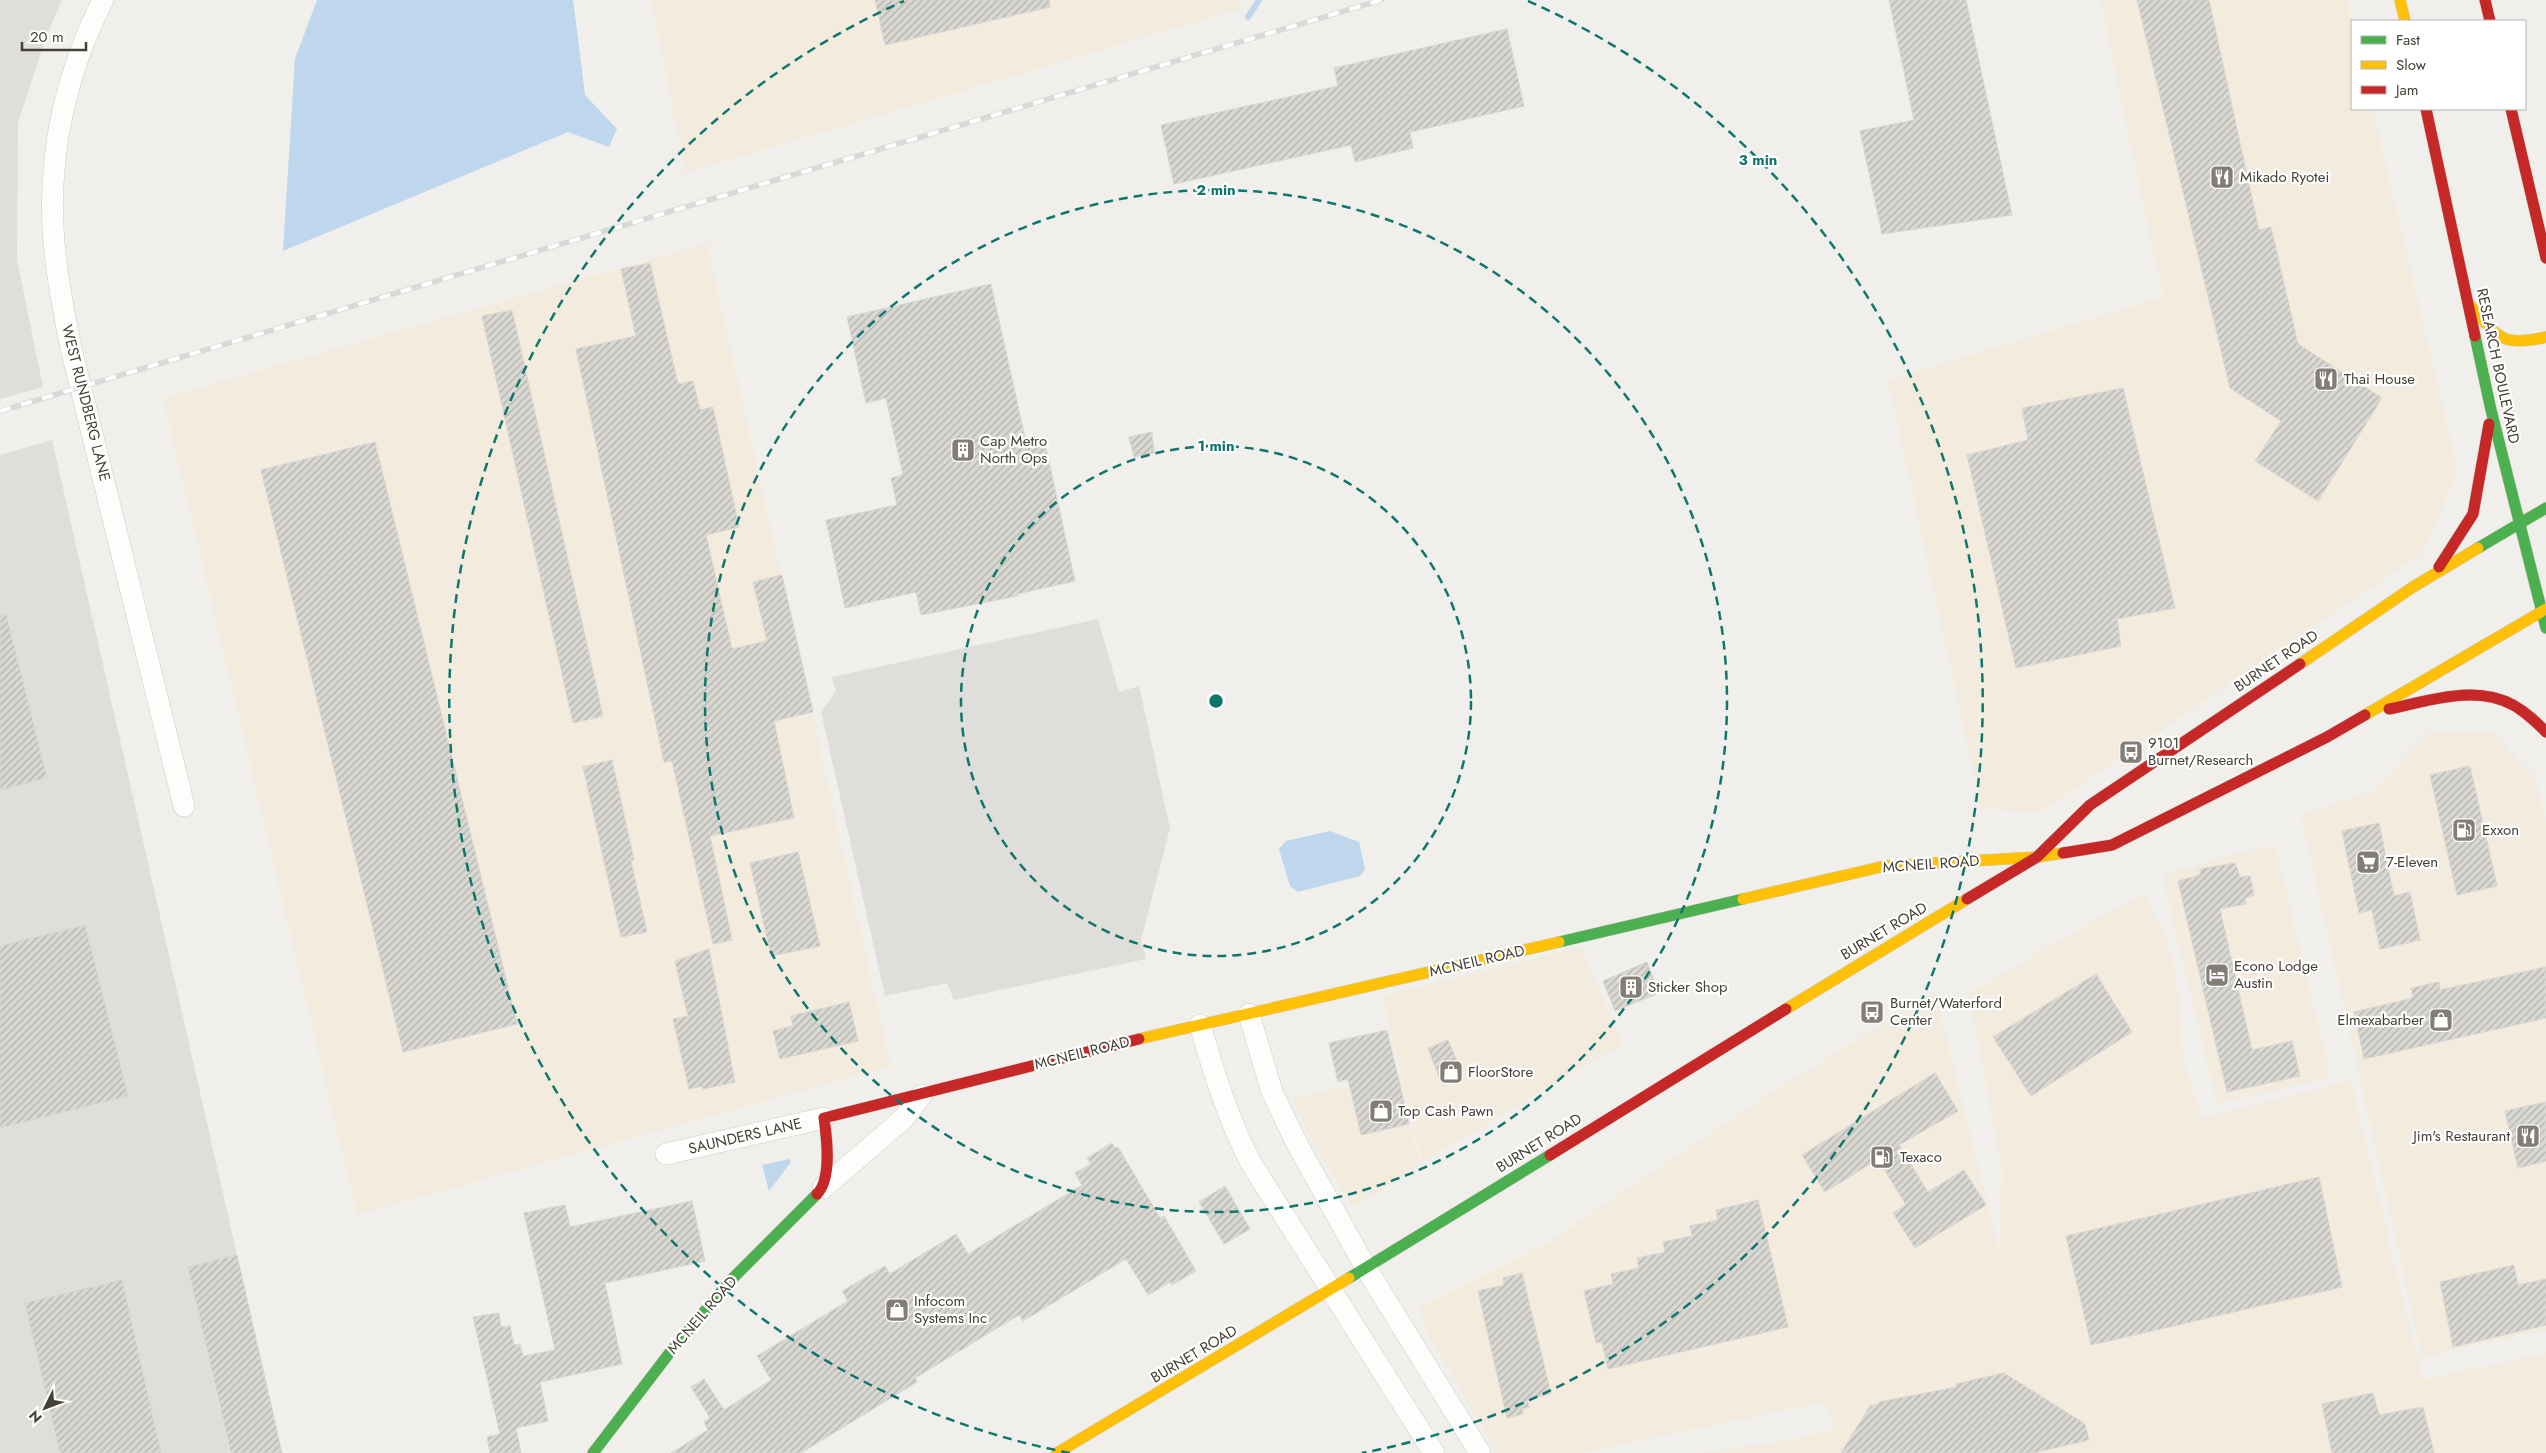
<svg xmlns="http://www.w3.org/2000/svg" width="2546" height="1453" viewBox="0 0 2546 1453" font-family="Jost,sans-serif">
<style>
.commercial{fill:#f2ebde}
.industrial{fill:#e0ded9}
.parking{fill:#e0dedb}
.water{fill:#bed7ec}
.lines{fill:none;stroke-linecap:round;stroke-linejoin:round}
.stream{stroke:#bed7ec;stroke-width:6}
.building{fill:url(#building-hatch);stroke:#d9d6d1}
.street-casing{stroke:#cecdc8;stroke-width:22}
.fast-casing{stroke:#cfccc2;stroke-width:12}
.slow-casing{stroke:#cfccc2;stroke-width:12}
.jam-casing{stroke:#cfccc2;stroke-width:12}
.street{stroke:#fdfdfc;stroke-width:21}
.fast{stroke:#4caf50;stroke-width:11}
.slow{stroke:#ffc107;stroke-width:11}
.jam{stroke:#c62828;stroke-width:11}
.rail-casing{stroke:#d9d9d8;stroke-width:5.5}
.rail{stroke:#fff;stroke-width:4;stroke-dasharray:11;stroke-linecap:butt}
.ring{fill:none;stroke:#0f766e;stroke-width:2.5;stroke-dasharray:9 6}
.labels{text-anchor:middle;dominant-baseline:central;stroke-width:4.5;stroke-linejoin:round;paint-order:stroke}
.poi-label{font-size:15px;fill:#464137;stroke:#fff;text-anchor:start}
.street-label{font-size:15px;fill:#464137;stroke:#fff}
.centre{fill:#0f766e;stroke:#fff;stroke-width:2.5}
.ring-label{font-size:15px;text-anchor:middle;font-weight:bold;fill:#0f766e;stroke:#fff;stroke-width:4.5;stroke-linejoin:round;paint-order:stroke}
</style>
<defs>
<pattern id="building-hatch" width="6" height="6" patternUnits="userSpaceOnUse" patternTransform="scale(1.25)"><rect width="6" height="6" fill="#dad8d3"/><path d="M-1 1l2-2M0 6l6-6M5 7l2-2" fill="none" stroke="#b3b1ac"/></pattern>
</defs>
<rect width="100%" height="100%" fill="#f0efeb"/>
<g class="commercial">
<polygon points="651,0 1239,0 1240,9 685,173"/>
<polygon points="2100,0 2347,0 2352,21 2352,109 2373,109 2458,472 2422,553 2039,813 1981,808 1888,380 2163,297"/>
<polygon points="707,243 891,1066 357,1215 163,398"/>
<polygon points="2431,731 2490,731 2535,777 2546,824 2546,1330 2422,1357 2301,815 2372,791"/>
<polygon points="2275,845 2331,1077 2217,1104 2162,875 2233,854"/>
<polygon points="2143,893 2170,948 2179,997 2183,1060 2202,1118 2351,1080 2422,1380 2546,1353 2546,1453 1703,1453 1799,1438 1837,1428 1824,1402 1581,1453 1497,1453 1426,1330 1420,1307 1551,1241 1760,1100 1935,991 2000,1254 2002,1170 1969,993"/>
<polygon points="1581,947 1623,1044 1422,1162 1382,996"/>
<polygon points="1400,1074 1419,1165 1353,1207 1312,1141 1293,1099"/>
</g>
<g class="industrial">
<polygon points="0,0 62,0 46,37 18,123 17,260 43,387 0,399"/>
<polygon points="52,440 237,1255 0,1313 0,455"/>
</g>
<g class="parking">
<polygon points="1098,619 1119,692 1139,686 1170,828 1141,940 1146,959 954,1000 947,983 885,996 821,712 836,691 832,677"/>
<polygon points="188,1267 230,1453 161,1453 122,1280"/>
<polygon points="25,1303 60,1453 0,1453 0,1312"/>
</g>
<g class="water">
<polygon points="317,0 573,0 585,95 617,129 609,147 568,132 283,251 295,59"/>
<polygon points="1330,831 1359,842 1365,869 1360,876 1298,892 1290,886 1279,849 1286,841"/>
<polygon points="790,1159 791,1162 769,1191 762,1165"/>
</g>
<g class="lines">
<polyline class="stream" points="1248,17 1259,0"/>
</g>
<g class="building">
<polygon points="875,0 1049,0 1050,7 885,45"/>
<polygon points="1889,0 1966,0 2012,215 1882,234 1860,131 1914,120"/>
<polygon points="2137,0 2209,0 2259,230 2271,227 2298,344 2382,398 2318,501 2255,461 2281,421 2230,388"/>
<polygon points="1507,29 1524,106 1410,132 1413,148 1355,162 1351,145 1174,184 1161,125 1338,86 1334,68"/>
<polygon points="650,263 678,384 693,381 700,410 713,407 739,527 706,535 732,649 767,641 753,582 782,575 813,712 774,721 794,818 710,836 732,940 713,944 672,761 664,762 576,349 636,336 621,269"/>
<polygon points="991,284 1027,447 1040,445 1041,449 1046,448 1075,581 1017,594 1017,596 921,615 916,592 845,608 826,520 897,505 891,478 903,475 886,398 866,403 847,317"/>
<polygon points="512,310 603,716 573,723 482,316"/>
<polygon points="2123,388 2175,608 2117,619 2121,646 2016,668 1967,455 2028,440 2022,408"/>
<polygon points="1152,432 1154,453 1134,457 1129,437"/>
<polygon points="375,442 517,1024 403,1052 261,470"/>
<polygon points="6,614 47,778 0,790 0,615"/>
<polygon points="612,760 634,860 631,861 647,932 621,937 583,767"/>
<polygon points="2470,766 2497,886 2457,895 2430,775"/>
<polygon points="2379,823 2394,896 2410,892 2420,940 2380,949 2372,910 2359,913 2342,831"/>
<polygon points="798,852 820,946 771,956 750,863"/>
<polygon points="2235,863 2240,877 2250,876 2254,895 2245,898 2246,904 2220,909 2252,1050 2292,1041 2300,1076 2227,1092 2178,881 2200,875 2200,869"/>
<polygon points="85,925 128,1096 0,1128 0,946"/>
<polygon points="709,949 735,1082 703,1089 702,1086 689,1089 673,1019 688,1016 675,961"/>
<polygon points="1647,962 1659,993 1615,1011 1603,981"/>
<polygon points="2546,967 2546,1018 2364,1059 2354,1012 2413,998 2411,988 2439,982 2440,990"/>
<polygon points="2096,974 2132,1032 2031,1096 1993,1037"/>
<polygon points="849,1002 858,1041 780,1059 773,1031 793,1026 791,1016"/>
<polygon points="1387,1030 1409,1124 1361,1135 1348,1079 1338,1082 1329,1043"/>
<polygon points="1448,1040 1462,1073 1441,1082 1428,1048"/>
<polygon points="1935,1073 1958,1111 1899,1145 1928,1192 1964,1170 1986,1205 1915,1248 1893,1213 1906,1205 1878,1159 1825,1192 1802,1155"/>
<polygon points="2546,1102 2546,1161 2518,1168 2505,1111"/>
<polygon points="1112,1143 1115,1148 1118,1147 1160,1218 1164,1216 1196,1271 1172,1285 1170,1282 1148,1295 1126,1259 1023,1321 1019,1315 915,1378 917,1382 801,1453 671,1453 708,1430 704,1422 710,1418 691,1387 704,1379 724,1410 771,1380 757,1356 848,1301 842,1291 885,1266 890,1274 956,1234 968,1254 1082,1185 1075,1173 1091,1164 1087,1158"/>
<polygon points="2319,1177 2342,1287 2091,1345 2066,1236"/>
<polygon points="1225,1186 1250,1229 1224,1244 1199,1202"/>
<polygon points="1758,1200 1788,1327 1608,1369 1602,1342 1596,1343 1584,1291 1613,1284 1611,1274 1639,1268 1637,1258 1665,1252 1663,1242 1692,1236 1690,1226 1718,1220 1716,1210"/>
<polygon points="692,1201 705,1261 605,1283 622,1364 540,1382 548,1421 516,1428 521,1453 490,1453 487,1437 500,1434 473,1317 499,1313 501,1327 510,1326 514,1345 520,1344 523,1356 555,1350 524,1213 565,1205 570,1227"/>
<polygon points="237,1255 282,1453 231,1453 188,1267"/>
<polygon points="2514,1265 2518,1285 2546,1279 2546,1325 2453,1347 2440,1282"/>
<polygon points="1522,1273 1551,1394 1527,1399 1529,1407 1522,1409 1523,1414 1507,1418 1478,1291 1504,1285 1503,1278"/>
<polygon points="122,1280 161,1453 60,1453 25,1303"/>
<polygon points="2004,1373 2085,1424 2089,1440 2033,1453 1841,1453 1870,1406 1879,1404 1879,1402 1957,1387 1956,1384"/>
<polygon points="2373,1393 2379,1415 2423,1407 2434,1453 2332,1453 2322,1404"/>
</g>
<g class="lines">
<g class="street-casing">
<g id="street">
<path d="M103 0C67 70 49 149 53 227 55 268 63 308 71 348L184 806"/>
<polyline points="1249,1014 1272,1092 1297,1144 1366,1268 1480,1453"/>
<path d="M1200 1025C1214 1073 1228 1119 1251 1163L1434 1453"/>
<polyline points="666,1154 824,1118"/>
<polyline points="823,1188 903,1119 922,1095"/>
</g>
</g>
<g class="fast-casing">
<g id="fast">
<polyline points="2475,336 2491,410 2546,628"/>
<polyline points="2478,548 2546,508"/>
<polyline points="1559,942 1743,899"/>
<polyline points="1349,1278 1550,1155"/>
<polyline points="593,1453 671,1351 730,1281 817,1194"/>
</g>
</g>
<g class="slow-casing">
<g id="slow">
<polyline points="2400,0 2405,21"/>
<path d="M2469 304C2497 336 2501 348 2546 337"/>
<polyline points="2300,664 2413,587 2478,548"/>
<polyline points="2365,715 2546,609"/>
<polyline points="1743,899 1885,866 2037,857 2063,853"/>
<polyline points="1786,1009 1967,899"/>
<polyline points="1139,1039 1559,942"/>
<polyline points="1057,1453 1349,1278"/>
</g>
</g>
<g class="jam-casing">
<g id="jam">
<polyline points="2485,0 2490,21"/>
<polyline points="2426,109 2475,336"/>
<polyline points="2511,109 2546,258"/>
<polyline points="2439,567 2473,514 2489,424"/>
<path d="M2389 709C2428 701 2476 684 2513 705 2526 712 2536 722 2546 732"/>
<polyline points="2063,853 2112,845 2327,737 2365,715"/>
<polyline points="1967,899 2037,857 2090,805 2300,664"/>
<polyline points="1550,1155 1786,1009"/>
<path d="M817 1194C832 1179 827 1139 824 1118L1139 1039"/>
</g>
</g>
<use href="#street" class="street"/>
<use href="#fast" class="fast"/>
<use href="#slow" class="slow"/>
<use href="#jam" class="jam"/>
<g class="rail-casing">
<polyline id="rail" points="0,411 1381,0"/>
</g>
<use href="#rail" class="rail"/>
</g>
<g class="ring">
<circle cx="1216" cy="701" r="255"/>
<circle cx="1216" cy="701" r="511"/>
<path d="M1070 1453A766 766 0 0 1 904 1M1528 1A766 766 0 0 1 1362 1453"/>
</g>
<defs>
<g id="restaurant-square" transform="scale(1.25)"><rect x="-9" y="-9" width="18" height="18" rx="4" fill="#827e76" stroke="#fff"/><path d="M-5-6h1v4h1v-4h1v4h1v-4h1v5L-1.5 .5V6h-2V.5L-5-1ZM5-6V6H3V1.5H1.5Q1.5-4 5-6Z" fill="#fff"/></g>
<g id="building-square" transform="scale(1.25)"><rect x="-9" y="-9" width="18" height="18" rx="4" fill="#827e76" stroke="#fff"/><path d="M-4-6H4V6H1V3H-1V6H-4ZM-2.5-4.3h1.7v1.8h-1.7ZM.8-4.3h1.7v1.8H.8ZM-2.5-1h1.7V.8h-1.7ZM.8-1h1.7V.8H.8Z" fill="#fff"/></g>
<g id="bus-square" transform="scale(1.25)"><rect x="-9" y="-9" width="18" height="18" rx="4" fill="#827e76" stroke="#fff"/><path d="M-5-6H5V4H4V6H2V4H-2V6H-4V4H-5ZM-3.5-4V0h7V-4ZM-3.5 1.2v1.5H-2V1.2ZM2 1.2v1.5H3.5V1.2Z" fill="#fff"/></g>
<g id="fuel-square" transform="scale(1.25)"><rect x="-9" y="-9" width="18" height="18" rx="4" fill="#827e76" stroke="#fff"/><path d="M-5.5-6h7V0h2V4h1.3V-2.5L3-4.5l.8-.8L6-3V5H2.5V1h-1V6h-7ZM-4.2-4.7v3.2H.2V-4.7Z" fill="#fff"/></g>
<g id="supermarket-square" transform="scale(1.25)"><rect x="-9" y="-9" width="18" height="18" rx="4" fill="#827e76" stroke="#fff"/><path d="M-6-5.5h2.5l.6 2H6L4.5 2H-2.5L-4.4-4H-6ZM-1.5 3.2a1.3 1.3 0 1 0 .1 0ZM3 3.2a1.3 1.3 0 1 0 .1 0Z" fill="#fff"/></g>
<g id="hotel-square" transform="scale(1.25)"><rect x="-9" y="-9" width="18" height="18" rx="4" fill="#827e76" stroke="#fff"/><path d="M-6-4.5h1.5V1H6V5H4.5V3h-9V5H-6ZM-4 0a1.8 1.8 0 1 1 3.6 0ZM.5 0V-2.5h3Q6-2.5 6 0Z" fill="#fff"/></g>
<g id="shop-square" transform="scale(1.25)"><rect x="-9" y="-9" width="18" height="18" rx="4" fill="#827e76" stroke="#fff"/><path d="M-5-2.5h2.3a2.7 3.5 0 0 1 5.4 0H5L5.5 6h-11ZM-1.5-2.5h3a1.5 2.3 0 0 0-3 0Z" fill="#fff"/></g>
</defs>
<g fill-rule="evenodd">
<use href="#restaurant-square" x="2222" y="177"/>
<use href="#restaurant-square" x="2326" y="379"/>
<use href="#building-square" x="963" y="450"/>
<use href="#bus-square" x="2131" y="752"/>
<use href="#fuel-square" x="2464" y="830"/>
<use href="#supermarket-square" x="2368" y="862"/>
<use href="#hotel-square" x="2217" y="975"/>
<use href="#building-square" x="1631" y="987"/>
<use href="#bus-square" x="1872" y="1012"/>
<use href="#shop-square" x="2441" y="1020"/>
<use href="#shop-square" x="1451" y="1072"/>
<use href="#shop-square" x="1381" y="1111"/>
<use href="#restaurant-square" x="2528" y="1136"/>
<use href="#fuel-square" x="1882" y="1157"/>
<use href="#shop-square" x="897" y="1310"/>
</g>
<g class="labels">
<g class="poi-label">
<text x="2240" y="177">Mikado Ryotei</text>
<text x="2344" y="379">Thai House</text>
<text x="980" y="441">Cap Metro<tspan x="980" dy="17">North Ops</tspan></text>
<text x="2148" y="743">9101<tspan x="2148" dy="17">Burnet/Research</tspan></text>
<text x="2482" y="830">Exxon</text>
<text x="2386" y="862">7-Eleven</text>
<text x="2234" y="966">Econo Lodge<tspan x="2234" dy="17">Austin</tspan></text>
<text x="1648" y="987">Sticker Shop</text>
<text x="1890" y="1003">Burnet/Waterford<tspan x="1890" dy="17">Center</tspan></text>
<text x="2424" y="1020" text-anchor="end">Elmexabarber</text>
<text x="1468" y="1072">FloorStore</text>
<text x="1398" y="1111">Top Cash Pawn</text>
<text x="2510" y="1136" text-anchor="end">Jim's Restaurant</text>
<text x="1900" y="1157">Texaco</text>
<text x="914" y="1301">Infocom<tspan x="914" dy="17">Systems Inc</tspan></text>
</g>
<g class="street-label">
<text transform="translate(2498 366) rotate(78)">RESEARCH BOULEVARD</text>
<text transform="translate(86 403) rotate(76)">WEST RUNDBERG LANE</text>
<text transform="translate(2276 661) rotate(-34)">BURNET ROAD</text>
<text transform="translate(1931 864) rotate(-4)">MCNEIL ROAD</text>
<text transform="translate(1884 931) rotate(-31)">BURNET ROAD</text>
<text transform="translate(1477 961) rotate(-13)">MCNEIL ROAD</text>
<text transform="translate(1082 1053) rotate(-14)">MCNEIL ROAD</text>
<text transform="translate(745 1136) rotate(-13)">SAUNDERS LANE</text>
<text transform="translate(1539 1143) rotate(-32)">BURNET ROAD</text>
<text transform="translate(702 1315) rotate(-49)">MCNEIL ROAD</text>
<text transform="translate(1194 1354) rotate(-31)">BURNET ROAD</text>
</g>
</g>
<circle cx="1216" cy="701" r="8" class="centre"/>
<g class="ring-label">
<text x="1758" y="165">3 min</text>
<text x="1216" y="195">2 min</text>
<text x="1216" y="451">1 min</text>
</g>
<rect x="2351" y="20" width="175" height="90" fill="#ffffff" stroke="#b5b3af"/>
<rect x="2361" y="36" width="25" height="8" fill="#4caf50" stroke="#b5b3af"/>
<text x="2396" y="45" font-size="15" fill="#464137">Fast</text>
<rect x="2361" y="61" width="25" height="8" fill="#ffc107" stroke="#b5b3af"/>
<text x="2396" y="70" font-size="15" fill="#464137">Slow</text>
<rect x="2361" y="86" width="25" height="8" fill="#c62828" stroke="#b5b3af"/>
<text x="2396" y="95" font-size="15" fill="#464137">Jam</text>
<g transform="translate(45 1408) rotate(228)" stroke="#ffffff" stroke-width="4" paint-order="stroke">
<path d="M0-4L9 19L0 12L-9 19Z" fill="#464137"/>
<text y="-8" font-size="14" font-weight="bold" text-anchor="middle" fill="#464137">N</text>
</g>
<path d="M22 42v8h64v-8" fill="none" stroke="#464137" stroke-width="2.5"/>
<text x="30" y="42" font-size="15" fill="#464137" stroke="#ffffff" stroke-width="4" paint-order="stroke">20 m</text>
</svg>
